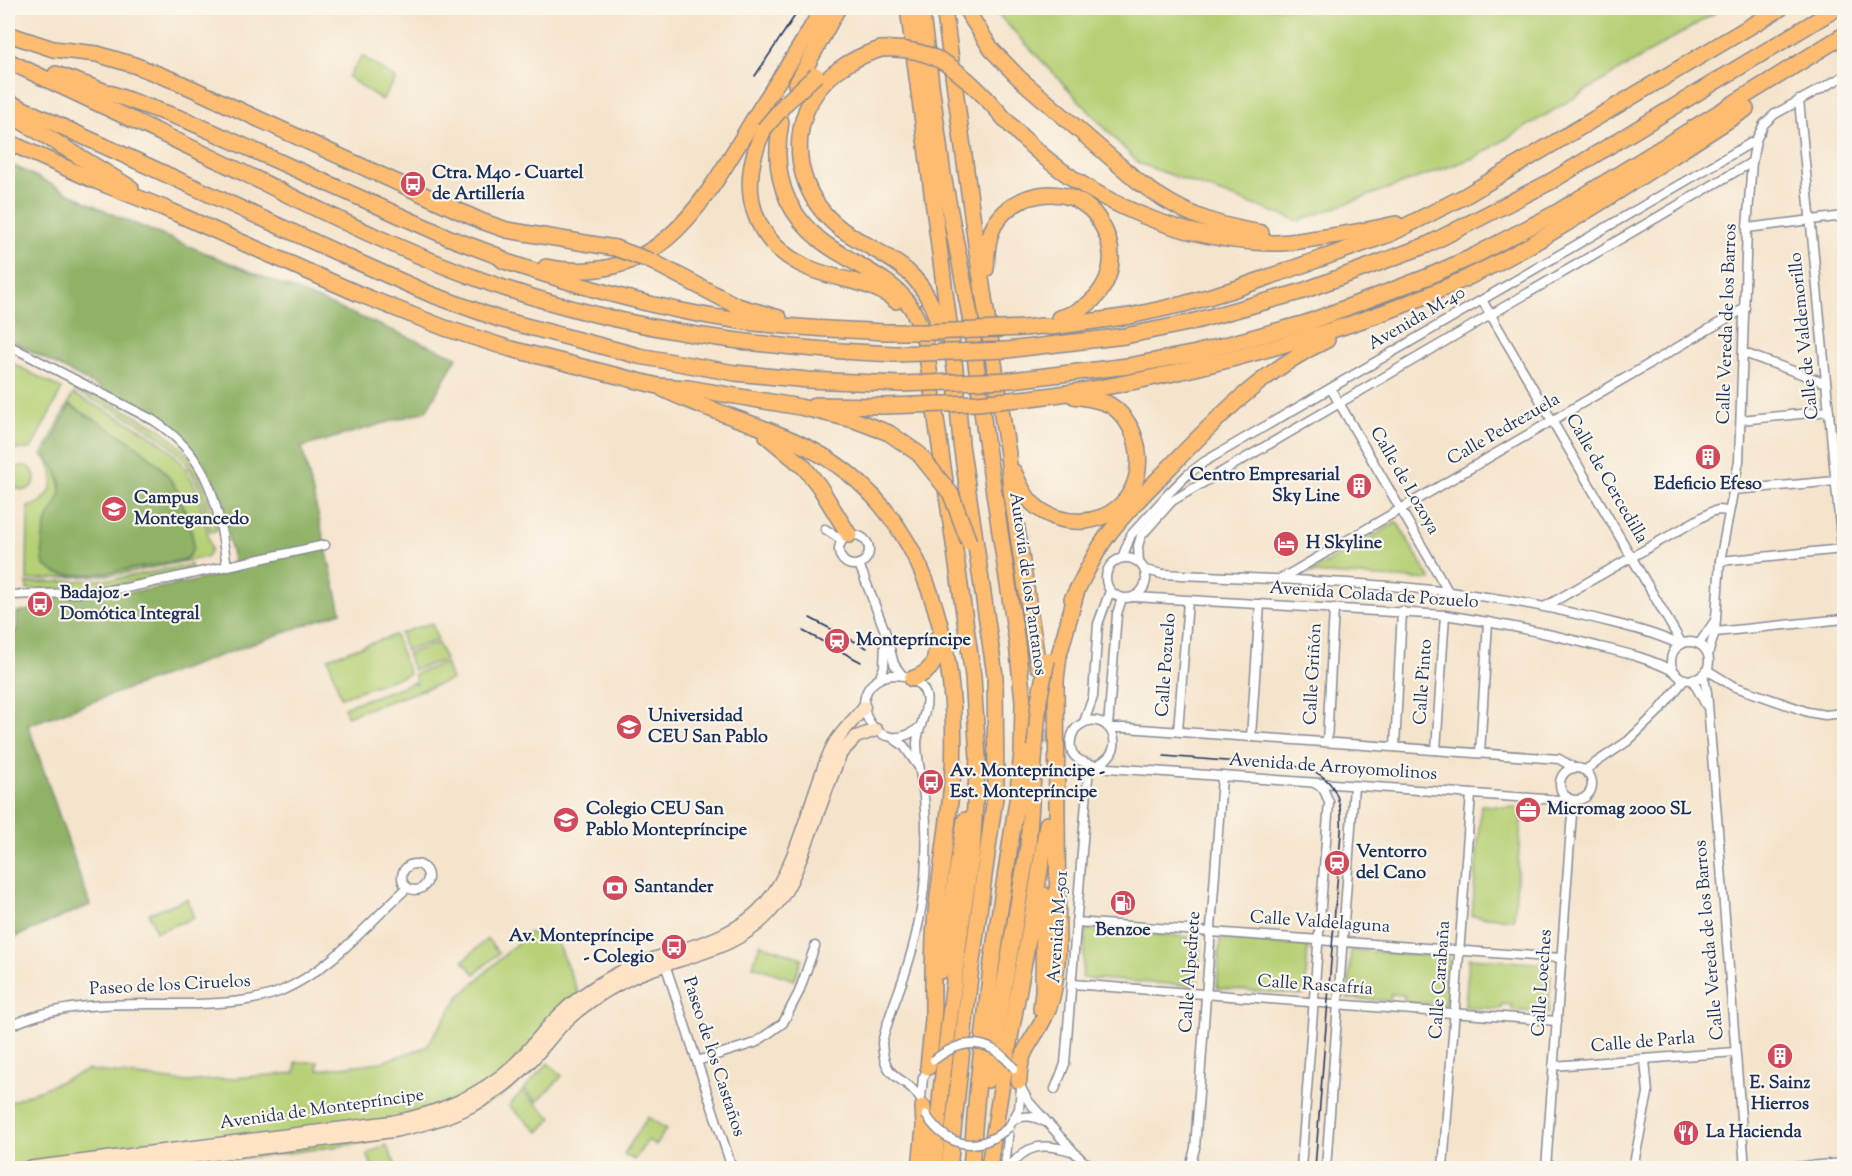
<svg xmlns="http://www.w3.org/2000/svg" width="1852" height="1176" viewBox="0 0 1852 1176" font-family="'Sorts Mill Goudy',serif">
<style>
.green{fill:#b6d075;stroke:#68806a;stroke-width:1.5;fill-rule:evenodd}
.forest{fill:#90b266;stroke:#567062;stroke-width:1.5}
.lines{fill:none;stroke-linecap:round;stroke-linejoin:round}
.highway-tunnel{stroke:#c9c0b6;stroke-width:15;stroke-dasharray:15 8;stroke-linecap:butt}
.street-casing{stroke:#888a95;stroke-width:11}
.secondary-casing{stroke:#888a95;stroke-width:15}
.highway-casing{stroke:#888a95;stroke-width:18}
.street{stroke:#fff;stroke-width:8}
.secondary{stroke:#fee4c5;stroke-width:12}
.highway{stroke:#fdbc6f;stroke-width:15}
.tram{stroke:#1b2f5e;stroke-width:1.5}
.street-bridge-casing{stroke:#888a95;stroke-width:11;stroke-linecap:butt}
.highway-bridge-casing{stroke:#888a95;stroke-width:18;stroke-linecap:butt}
.street-bridge{stroke:#fff;stroke-width:8}
.highway-bridge{stroke:#fdbc6f;stroke-width:15}
.labels{text-anchor:middle;dominant-baseline:central;stroke-width:4.5;stroke-linejoin:round;paint-order:stroke}
.poi-label{font-size:18px;font-weight:bold;fill:#1b2f5e;stroke:#fbf7ec;text-anchor:start}
.street-label{font-size:18px;fill:#1b2f5e;stroke:#fbf7ec}
</style>
<rect width="100%" height="100%" fill="#fbf7ec"/>
<filter id="ink" filterUnits="userSpaceOnUse"><feTurbulence type="fractalNoise" baseFrequency=".0167" numOctaves="2"/><feDisplacementMap in="SourceGraphic" scale="12" xChannelSelector="R" yChannelSelector="G"/><feConvolveMatrix kernelMatrix="1 2 1 2 8 2 1 2 1" color-interpolation-filters="sRGB"/></filter>
<filter id="wash" filterUnits="userSpaceOnUse"><feTurbulence type="fractalNoise" baseFrequency=".008" numOctaves="4" result="noise"/><feDisplacementMap in="SourceGraphic" scale="24" xChannelSelector="R" yChannelSelector="G"/><feGaussianBlur stdDeviation="1.35" result="paint"/><feColorMatrix in="noise" values="0 0 0 0 0 0 0 0 0 0 0 0 0 0 0 0 0 1.4 0 .05"/><feComposite in="paint" operator="in"/></filter>
<g filter="url(#wash)">
<rect width="100%" height="100%" fill="#f5e4cc"/>
<g class="green">
<polygon points="992,8 1723,8 1476,157 1298,221 1138,163"/>
<polygon points="362,56 396,79 382,100 348,77"/>
<polygon points="8,361 62,389 31,449 18,449 8,453"/>
<path d="M77 385 157 427C198 455 205 484 217 530L210 532C205 511 202 489 191 470 168 431 114 411 75 391Z"/>
<path d="M73 394C115 417 173 436 193 482 202 503 206 527 211 549L207 557 121 574 27 580 28 507C54 501 61 473 42 455ZM71 406C109 429 155 450 177 491 184 504 188 520 192 535L70 575 55 572 44 565 61 496C61 483 58 472 51 461Z"/>
<circle cx="23" cy="478" r="12"/>
<polygon points="1397,522 1431,580 1309,573"/>
<polygon points="191,565 192,571 108,586 27,590 27,583 115,579"/>
<polygon points="432,623 438,640 406,651 400,633"/>
<polygon points="395,635 409,674 341,697 328,658"/>
<polygon points="438,643 445,660 413,670 407,654"/>
<polygon points="445,663 451,680 347,716 344,707 415,682 417,685 414,674"/>
<polygon points="1481,805 1522,808 1514,919 1472,916"/>
<polygon points="187,899 194,918 156,932 149,913"/>
<polygon points="1086,929 1201,938 1197,986 1082,978"/>
<polygon points="528,933 554,936 586,1011 531,1074 498,1098 442,1124 362,1143 248,1158 204,1168 8,1168 8,1103 88,1070 187,1082 295,1073 296,1062 318,1062 318,1070 381,1062 426,1047 459,997"/>
<polygon points="487,939 499,953 475,974 463,961"/>
<polygon points="1220,939 1308,946 1305,995 1217,988"/>
<polygon points="760,944 802,958 795,980 753,966"/>
<polygon points="1351,950 1449,957 1446,1005 1404,1002 1404,995 1391,994 1390,1001 1348,998"/>
<polygon points="1469,958 1547,964 1546,974 1551,975 1548,1013 1512,1010 1512,1005 1502,1004 1501,1009 1465,1007"/>
<polygon points="548,1063 562,1076 537,1102 524,1089"/>
<polygon points="522,1091 552,1118 539,1132 509,1106"/>
<polygon points="648,1117 666,1129 656,1145 648,1140 634,1160 624,1154"/>
<polygon points="386,1145 397,1168 373,1168 367,1154"/>
</g>
<g class="forest">
<path d="M8 163 116 216 457 357 426 411 302 447 341 612 28 725 90 905 8 940V631H17V612L46 608V598C109 595 174 590 235 570 221 504 217 459 158 419L8 339Z"/>
<path d="M70 405C108 429 157 450 178 492 183 503 186 516 190 527 194 541 197 552 184 560 157 564 79 581 56 573 52 571 48 567 44 565 41 551 42 537 46 523 49 514 55 507 59 498 66 484 55 466 45 456Z"/>
</g>
</g>
<g filter="url(#ink)">
<g class="lines">
<polyline class="highway-tunnel" points="1043,706 1047,751"/>
<g class="street-casing">
<g id="street">
<polyline points="1799,100 1844,569"/>
<polyline points="1747,228 1844,216"/>
<polyline points="1482,300 1682,644"/>
<path d="M8 345 153 420C210 457 218 503 227 567"/>
<polyline points="1744,353 1826,383"/>
<polyline points="1331,389 1448,591"/>
<polyline points="1741,420 1829,411"/>
<polyline points="1733,490 1836,481"/>
<polyline points="825,529 842,540"/>
<circle cx="854" cy="550" r="15"/>
<circle cx="1126" cy="578" r="20"/>
<polyline points="1122,558 1131,535 1170,492 1187,475 1204,462 1756,140"/>
<polyline points="1720,561 1843,549"/>
<polyline points="1139,562 1138,546 1141,536 1172,501 1752,162"/>
<polyline points="859,564 886,634 894,664 902,675"/>
<path d="M1145 570 1162 574C1305 581 1450 582 1589 617 1620 625 1651 631 1680 645"/>
<polyline points="1279,580 1745,308"/>
<polyline points="8,595 76,593 126,588 325,545"/>
<path d="M1135 597 1445 615C1497 623 1549 633 1600 647 1626 653 1651 659 1675 672"/>
<polyline points="1546,606 1711,512 1718,510 1728,511"/>
<polyline points="1715,632 1844,619"/>
<circle cx="1690" cy="661" r="19"/>
<polyline points="1699,644 1716,619"/>
<polyline points="1708,654 1715,632 1720,561 1739,461 1747,228 1752,162 1756,140 1764,124 1775,114 1844,76"/>
<polyline points="1707,670 1733,686 1808,712 1825,715 1844,713"/>
<polyline points="1703,674 1707,692 1745,1168"/>
<polyline points="879,679 884,667 885,643"/>
<polyline points="1692,679 1706,705"/>
<polyline points="1084,722 1093,697 1098,624 1110,591"/>
<path d="M921 726C878 764 840 695 883 677 892 674 901 674 910 678 942 694 918 720 917 743 917 761 922 779 924 797 930 854 925 910 908 964 900 991 888 1016 882 1043 884 1084 906 1074 921 1100"/>
<polyline points="1108,727 1117,614 1122,598"/>
<polyline points="1110,728 1126,728 1559,759 1573,767"/>
<polyline points="1178,731 1188,601"/>
<polyline points="1251,737 1260,604"/>
<polyline points="893,738 904,746 918,766"/>
<polyline points="1327,742 1334,608"/>
<polyline points="1395,747 1402,611"/>
<polyline points="1436,750 1445,615"/>
<polyline points="1480,753 1488,622"/>
<path d="M1097 765C1133 749 1106 707 1080 725 1075 728 1072 733 1071 740 1067 764 1093 764 1109 768L1558 800 1567 797"/>
<circle cx="1576" cy="784" r="16"/>
<polyline points="1585,770 1628,741 1659,711 1685,679"/>
<circle cx="415" cy="877" r="13"/>
<polyline points="1076,922 1561,958"/>
<polyline points="664,961 732,1168"/>
<polyline points="1072,984 1557,1021"/>
<path d="M8 1027C66 998 133 1005 196 1004 224 1003 254 1002 281 991 332 969 367 924 407 888"/>
<polyline points="697,1061 755,1043 783,1023 799,992 815,946"/>
<polyline points="1553,1066 1735,1052"/>
<polyline points="1021,1088 1029,1102 1074,1152 1083,1161 1099,1168"/>
<polyline points="1055,1089 1065,1064 1089,765"/>
<polyline points="921,1098 923,1078 930,1065"/>
<path d="M1014 1119C1027 1115 1034 1116 1045 1122"/>
<polyline points="1546,1165 1562,1168"/>
<polyline points="1005,1168 1009,1127 1019,1109 1021,1088"/>
<path d="M1009 1168C1026 1144 1043 1143 1071 1151"/>
<polyline points="1190,1168 1195,1148 1222,777"/>
<polyline points="1301,1168 1329,802 1323,788 1314,783"/>
<polyline points="1326,1168 1354,786"/>
<polyline points="1443,1168 1471,794"/>
<polyline points="1546,1168 1573,800"/>
<polyline points="1633,1168 1648,1093 1645,1059"/>
<polyline points="1782,1168 1844,1163"/>
</g>
</g>
<g class="secondary-casing">
<g id="secondary">
<path d="M27 1168 392 1122C438 1113 479 1097 514 1065 529 1051 541 1033 556 1018 573 1001 594 986 615 975 664 948 727 948 765 904 798 866 810 796 831 750 838 734 854 721 864 707"/>
<path d="M103 1168 393 1131C442 1122 486 1105 522 1070 538 1055 550 1037 565 1022 580 1008 598 995 617 985 667 956 732 957 771 911 790 890 798 865 808 839 819 810 829 781 841 753L856 737 876 730"/>
</g>
</g>
<g class="highway-casing">
<g id="highway">
<polyline points="908,8 955,369 961,444 995,675 996,790 970,976 949,1168"/>
<polyline points="921,8 943,175 970,316 985,434 1017,643 1023,701 1022,752 1017,801 991,968 977,1092 971,1168"/>
<polyline points="944,8 978,259 1008,454 1011,490 1038,666"/>
<path d="M965 8 992 50 1019 78 1140 183C1181 213 1212 225 1261 233"/>
<polyline points="8,34 53,49 97,54 134,65 178,82 481,221 507,230 615,248"/>
<path d="M881 49C850 58 819 78 806 111 790 154 804 201 841 229 862 244 887 254 907 271 925 287 936 311 941 334"/>
<path d="M8 61C88 99 168 136 248 175 331 216 415 258 504 288 634 331 758 348 895 354"/>
<path d="M56 74 188 121 450 238 498 256 504 261C582 287 659 310 740 321 787 328 835 329 883 332"/>
<polyline points="796,85 838,8"/>
<path d="M986 98C998 111 1010 126 1023 138 1088 201 1179 240 1270 243 1287 244 1303 240 1319 238 1345 234 1370 230 1396 224"/>
<polyline points="8,102 360,263 430,294 499,319 639,356 735,373 808,380 900,384"/>
<polyline points="8,113 131,188"/>
<path d="M781 122C772 168 782 209 819 239 829 248 842 254 854 262 872 273 892 283 906 300 916 313 921 326 925 342L973 676 978 758 972 851 958 947 941 1091 934 1168"/>
<path d="M764 129C737 186 749 243 811 269 840 281 871 280 896 301"/>
<polyline points="8,142 91,179 164,208 359,294 445,328 511,349 658,386 688,388 800,407 854,420 889,433 919,454"/>
<polyline points="651,261 737,306 779,318"/>
<path d="M546 267C662 289 704 200 755 117 777 81 803 46 822 8"/>
<path d="M986 269C987 253 987 235 997 221 1018 192 1062 184 1090 209 1097 215 1101 223 1105 231 1123 271 1099 308 1059 318"/>
<polyline points="1024,328 1042,326 1052,327 1130,316 1184,304 1235,289 1390,234 1465,196 1781,8"/>
<polyline points="1007,350 1125,336 1188,323 1300,292 1427,245 1550,182 1837,8"/>
<polyline points="1012,380 1128,366 1196,353 1306,323 1427,277 1472,257 1556,213 1844,35"/>
<path d="M663 389C723 419 794 430 848 473 935 542 958 663 953 769 950 817 941 865 936 913 932 948 933 983 933 1017"/>
<path d="M1030 398C1108 389 1185 372 1261 351 1352 326 1440 296 1523 249 1599 206 1671 156 1746 109"/>
<polyline points="815,405 884,406"/>
<polyline points="767,436 804,467 819,486 849,535"/>
<path d="M1014 472C1019 483 1023 494 1032 503 1058 528 1103 528 1126 499 1148 471 1140 424 1110 405 1099 399 1086 398 1074 396"/>
<path d="M1072 599C1084 578 1093 555 1108 535 1125 512 1147 491 1167 470 1214 421 1264 369 1327 340"/>
<path d="M912 679C934 671 937 661 936 639"/>
<polyline points="941,971 965,820"/>
<polyline points="1041,1009 1043,992 1044,895"/>
<polyline points="928,1067 934,1010"/>
<polyline points="988,1080 1028,846 1035,747"/>
<path d="M1019 1081C1019 1048 1033 1043 1045 1016 1055 996 1056 974 1058 952L1056 680 1059 655 1077 590"/>
<polyline points="920,1168 924,1127 923,1107"/>
<path d="M989 1168C1004 1052 1031 940 1047 824"/>
</g>
</g>
<use href="#street" class="street"/>
<use href="#secondary" class="secondary"/>
<use href="#highway" class="highway"/>
<g class="tram">
<polyline points="755,76 800,8"/>
<polyline points="810,618 867,648"/>
<polyline points="803,631 861,662"/>
<path d="M1164 756 1301 767C1335 775 1343 800 1341 832L1315 1168"/>
</g>
<g class="street-bridge-casing">
<g id="street-bridge">
<path d="M934 1060C964 1036 991 1039 1014 1068"/>
<path d="M926 1115C948 1149 979 1153 1009 1127"/>
</g>
</g>
<g class="highway-bridge-casing">
<g id="highway-bridge">
<path d="M881 49C929 46 954 65 986 98"/>
<polyline points="764,129 786,103 816,75"/>
<polyline points="615,248 651,261"/>
<polyline points="883,332 930,332 1024,328"/>
<polyline points="895,354 1007,350"/>
<polyline points="900,384 1012,380"/>
<polyline points="884,406 977,403 1030,398"/>
<polyline points="919,454 951,494 969,542"/>
<polyline points="1035,747 1039,700 1047,660"/>
</g>
</g>
<use href="#street-bridge" class="street-bridge"/>
<use href="#highway-bridge" class="highway-bridge"/>
</g>
</g>
<defs>
<g id="bus-disc" transform="scale(1.35)"><circle r="9.5" fill="#d1495b" stroke="#fbf7ec"/><path d="M-5-6H5V4H4V6H2V4H-2V6H-4V4H-5ZM-3.5-4V0h7V-4ZM-3.5 1.2v1.5H-2V1.2ZM2 1.2v1.5H3.5V1.2Z" fill="#fff"/></g>
<g id="building-disc" transform="scale(1.35)"><circle r="9.5" fill="#d1495b" stroke="#fbf7ec"/><path d="M-4-6H4V6H1V3H-1V6H-4ZM-2.5-4.3h1.7v1.8h-1.7ZM.8-4.3h1.7v1.8H.8ZM-2.5-1h1.7V.8h-1.7ZM.8-1h1.7V.8H.8Z" fill="#fff"/></g>
<g id="university-disc" transform="scale(1.35)"><circle r="9.5" fill="#d1495b" stroke="#fbf7ec"/><path d="M0-5L7-2L0 1L-7-2ZM-4 1L0 2.5L4 1V4Q0 6-4 4Z" fill="#fff"/></g>
<g id="hotel-disc" transform="scale(1.35)"><circle r="9.5" fill="#d1495b" stroke="#fbf7ec"/><path d="M-6-4.5h1.5V1H6V5H4.5V3h-9V5H-6ZM-4 0a1.8 1.8 0 1 1 3.6 0ZM.5 0V-2.5h3Q6-2.5 6 0Z" fill="#fff"/></g>
<g id="station-disc" transform="scale(1.35)"><circle r="9.5" fill="#d1495b" stroke="#fbf7ec"/><path d="M-3-6H3Q5-6 5-4V2Q5 4 3 4L4.5 6H3L1.5 4h-3L-3 6H-4.5L-3 4Q-5 4-5 2V-4Q-5-6-3-6ZM-3.5-4v3h7v-3ZM-3.5 1v1.5H-2V1ZM2 1v1.5H3.5V1Z" fill="#fff"/></g>
<g id="office-disc" transform="scale(1.35)"><circle r="9.5" fill="#d1495b" stroke="#fbf7ec"/><path d="M-6-3h4V-5.5h4V-3h4V5H-6ZM-1-4.5V-3h2v-1.5ZM-6 0V1H6V0Z" fill="#fff"/></g>
<g id="school-disc" transform="scale(1.35)"><circle r="9.5" fill="#d1495b" stroke="#fbf7ec"/><path d="M0-5L7-2L0 1L-7-2ZM-4 1L0 2.5L4 1V4Q0 6-4 4Z" fill="#fff"/></g>
<g id="bank-disc" transform="scale(1.35)"><circle r="9.5" fill="#d1495b" stroke="#fbf7ec"/><path d="M-6-4H6V4H-6ZM0-2.3a2.3 2.3 0 1 0 0 4.6a2.3 2.3 0 1 0 0-4.6Z" fill="#fff"/></g>
<g id="fuel-disc" transform="scale(1.35)"><circle r="9.5" fill="#d1495b" stroke="#fbf7ec"/><path d="M-5.5-6h7V0h2V4h1.3V-2.5L3-4.5l.8-.8L6-3V5H2.5V1h-1V6h-7ZM-4.2-4.7v3.2H.2V-4.7Z" fill="#fff"/></g>
<g id="restaurant-disc" transform="scale(1.35)"><circle r="9.5" fill="#d1495b" stroke="#fbf7ec"/><path d="M-5-6h1v4h1v-4h1v4h1v-4h1v5L-1.5 .5V6h-2V.5L-5-1ZM5-6V6H3V1.5H1.5Q1.5-4 5-6Z" fill="#fff"/></g>
</defs>
<g fill-rule="evenodd">
<use href="#bus-disc" x="413" y="184"/>
<use href="#building-disc" x="1708" y="457"/>
<use href="#building-disc" x="1359" y="486"/>
<use href="#university-disc" x="114" y="509"/>
<use href="#hotel-disc" x="1286" y="544"/>
<use href="#bus-disc" x="40" y="604"/>
<use href="#station-disc" x="837" y="641"/>
<use href="#university-disc" x="629" y="727"/>
<use href="#bus-disc" x="931" y="782"/>
<use href="#office-disc" x="1528" y="810"/>
<use href="#school-disc" x="566" y="820"/>
<use href="#station-disc" x="1337" y="863"/>
<use href="#bank-disc" x="615" y="888"/>
<use href="#fuel-disc" x="1123" y="903"/>
<use href="#bus-disc" x="674" y="947"/>
<use href="#building-disc" x="1780" y="1056"/>
<use href="#restaurant-disc" x="1686" y="1133"/>
</g>
<g class="labels">
<g class="poi-label">
<text x="432" y="174">Ctra. M40 - Cuartel<tspan x="432" dy="21">de Artillería</tspan></text>
<text x="1340" y="476" text-anchor="end">Centro Empresarial<tspan x="1340" dy="21">Sky Line</tspan></text>
<text x="1708" y="485" text-anchor="middle">Edeficio Efeso</text>
<text x="134" y="499">Campus<tspan x="134" dy="21">Montegancedo</tspan></text>
<text x="1306" y="544">H Skyline</text>
<text x="60" y="594">Badajoz -<tspan x="60" dy="21">Domótica Integral</tspan></text>
<text x="856" y="641">Montepríncipe</text>
<text x="648" y="717">Universidad<tspan x="648" dy="21">CEU San Pablo</tspan></text>
<text x="950" y="772">Av. Montepríncipe -<tspan x="950" dy="21">Est. Montepríncipe</tspan></text>
<text x="586" y="810">Colegio CEU San<tspan x="586" dy="21">Pablo Montepríncipe</tspan></text>
<text x="1547" y="810">Micromag 2000 SL</text>
<text x="1356" y="853">Ventorro<tspan x="1356" dy="21">del Cano</tspan></text>
<text x="634" y="888">Santander</text>
<text x="1123" y="931" text-anchor="middle">Benzoe</text>
<text x="654" y="937" text-anchor="end">Av. Montepríncipe<tspan x="654" dy="21">- Colegio</tspan></text>
<text x="1780" y="1084" text-anchor="middle">E. Sainz<tspan x="1780" dy="21">Hierros</tspan></text>
<text x="1706" y="1133">La Hacienda</text>
</g>
<g class="street-label">
<text transform="translate(1417 319) rotate(-30)">Avenida M-40</text>
<text transform="translate(1728 324) rotate(-88)">Calle Vereda de los Barros</text>
<text transform="translate(1805 336) rotate(-96)">Calle de Valdemorillo</text>
<text transform="translate(1504 430) rotate(-30)">Calle Pedrezuela</text>
<text transform="translate(1606 479) rotate(60)">Calle de Cercedilla</text>
<text transform="translate(1404 481) rotate(60)">Calle de Lozoya</text>
<text transform="translate(1027 584) rotate(82)">Autovía de los Pantanos</text>
<text transform="translate(1374 596) rotate(4)">Avenida Colada de Pozuelo</text>
<text transform="translate(1167 665) rotate(-86)">Calle Pozuelo</text>
<text transform="translate(1314 674) rotate(-87)">Calle Griñón</text>
<text transform="translate(1424 682) rotate(-86)">Calle Pinto</text>
<text transform="translate(1333 768) rotate(4)">Avenida de Arroyomolinos</text>
<text transform="translate(1320 923) rotate(4)">Calle Valdelaguna</text>
<text transform="translate(1059 927) rotate(-86)">Avenida M-501</text>
<text transform="translate(1710 940) rotate(-95)">Calle Vereda de los Barros</text>
<text transform="translate(1191 972) rotate(-86)">Calle Alpedrete</text>
<text transform="translate(1441 980) rotate(-86)">Calle Carabaña</text>
<text transform="translate(1543 983) rotate(-86)">Calle Loeches</text>
<text transform="translate(170 986) rotate(-3)">Paseo de los Ciruelos</text>
<text transform="translate(1315 986) rotate(4)">Calle Rascafría</text>
<text transform="translate(1643 1043) rotate(-5)">Calle de Parla</text>
<text transform="translate(713 1057) rotate(72)">Paseo de los Castaños</text>
<text transform="translate(322 1110) rotate(-8)">Avenida de Montepríncipe</text>
</g>
</g>
<rect width="1852" height="1176" fill="none" stroke="#fbf7ec" stroke-width="30"/>
</svg>
